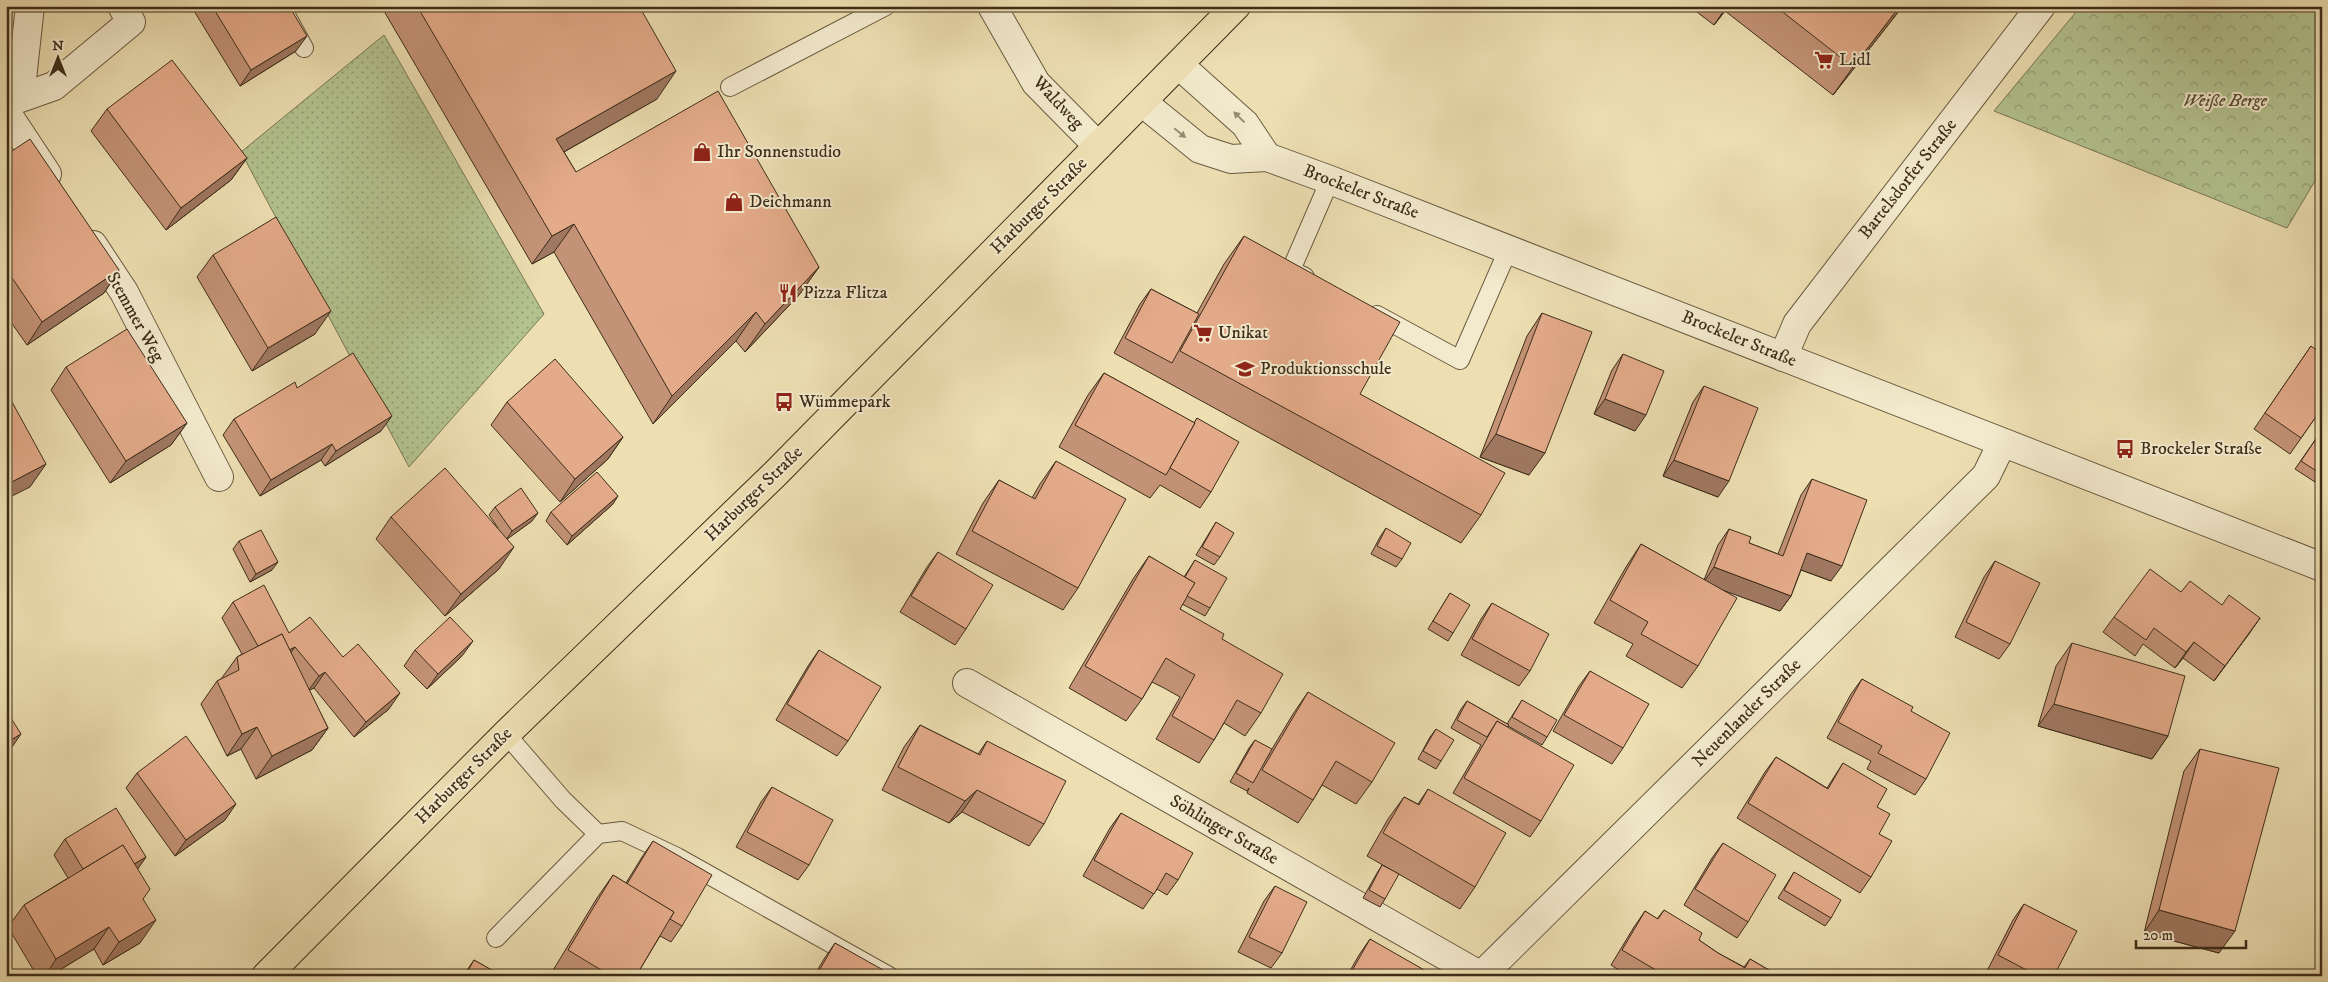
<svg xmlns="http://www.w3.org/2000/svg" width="2328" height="982" viewBox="0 0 2328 982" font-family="'IM FELL DW Pica',serif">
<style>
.forest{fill:url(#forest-crowns);stroke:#787855}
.park{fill:url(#park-dots);stroke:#787855}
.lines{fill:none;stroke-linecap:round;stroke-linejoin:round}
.service-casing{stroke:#695a40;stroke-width:20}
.minor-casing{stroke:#695a40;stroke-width:30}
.primary-casing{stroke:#3d2d1a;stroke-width:30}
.service{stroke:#f3eacd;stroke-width:18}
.minor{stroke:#f3eacd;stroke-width:28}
.primary{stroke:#eddfb2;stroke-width:28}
.wall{fill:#c49377;stroke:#3d2d1a}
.shaded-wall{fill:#a07861;stroke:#3d2d1a}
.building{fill:#e4ab8a;stroke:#3d2d1a}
.oneway{fill:#988c74}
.labels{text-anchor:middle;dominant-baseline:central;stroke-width:4;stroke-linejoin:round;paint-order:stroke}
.poi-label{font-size:18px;fill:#3d2d1a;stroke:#f3eacd;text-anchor:start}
.park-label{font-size:18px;font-style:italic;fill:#554b32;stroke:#f3eacd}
.street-label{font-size:18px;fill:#3d2d1a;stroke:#f3eacd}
</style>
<defs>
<pattern id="forest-crowns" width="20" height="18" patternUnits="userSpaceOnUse" patternTransform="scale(1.25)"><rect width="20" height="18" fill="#b3c390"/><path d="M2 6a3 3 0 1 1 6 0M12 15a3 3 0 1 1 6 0" fill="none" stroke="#939f75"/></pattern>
<pattern id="park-dots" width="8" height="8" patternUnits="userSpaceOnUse" patternTransform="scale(1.25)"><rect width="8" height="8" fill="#b3c390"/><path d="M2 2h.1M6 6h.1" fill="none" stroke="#939f75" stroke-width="1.8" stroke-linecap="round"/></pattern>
</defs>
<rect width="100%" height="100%" fill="#eddfb2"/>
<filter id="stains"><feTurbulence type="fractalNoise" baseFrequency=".004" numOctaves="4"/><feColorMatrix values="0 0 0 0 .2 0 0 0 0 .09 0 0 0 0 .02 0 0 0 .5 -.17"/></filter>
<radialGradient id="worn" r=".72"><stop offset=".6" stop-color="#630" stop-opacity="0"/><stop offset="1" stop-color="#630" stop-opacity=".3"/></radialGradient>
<polygon class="forest" points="2081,6 2322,6 2322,169 2287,228 1994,111"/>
<polygon class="park" points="384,35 544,314 409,467 241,152"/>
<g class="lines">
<g class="service-casing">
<g id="service">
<polyline points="281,6 304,48"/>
<polyline points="730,87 886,6"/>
<polyline points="1305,277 1291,270 1330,180"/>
<polyline points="1377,315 1460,360 1508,250"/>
<polyline points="598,834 622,831 677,857 889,976"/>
<polyline points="496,938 598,834 563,800 506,734"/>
</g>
</g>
<g class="minor-casing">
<g id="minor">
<polyline points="992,6 1036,83 1098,146"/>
<polyline points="1179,65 1245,124 1267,157"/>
<polyline points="20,97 30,6"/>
<polyline points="1142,102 1200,149 1231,159 1267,157 1330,180 2322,567"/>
<polyline points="6,103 54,86 131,22 122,6"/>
<polyline points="6,112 47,174"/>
<polyline points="93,245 124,292 219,477"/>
<polyline points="1783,357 1797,324 2041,6"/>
<polyline points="967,683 1481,976"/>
<polyline points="1481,976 1986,476 2002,443"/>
</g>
</g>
<g class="primary-casing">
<polyline id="primary" points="266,976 506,734 775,474 1236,6"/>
</g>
<use href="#service" class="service"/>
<use href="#minor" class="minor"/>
<use href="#primary" class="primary"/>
</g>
<g class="wall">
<polygon points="191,6 289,6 296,51 240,86"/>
<polygon points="381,6 639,6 657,99 564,152 576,172 819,267 799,295 745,352 736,341 653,424 554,252 532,264"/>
<polygon points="1689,6 1903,6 1833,95 1725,11 1714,25"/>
<polygon points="107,109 247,158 231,180 166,230 91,131"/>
<polygon points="6,155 119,270 104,293 27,345 6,315"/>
<polygon points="1244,236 1360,394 1481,515 1461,543 1114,353 1140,304 1151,289 1197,313 1224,264"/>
<polygon points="213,255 315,334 252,371 197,277"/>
<polygon points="1542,313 1529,475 1480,457 1527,336"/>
<polygon points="2311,346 2322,408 2290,454 2254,429"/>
<polygon points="1623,354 1635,431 1594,414 1612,370"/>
<polygon points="66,367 187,423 171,445 110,483 51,390"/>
<polygon points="1104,373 1194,423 1197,418 1211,492 1200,508 1160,485 1150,498 1059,447 1088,395"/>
<polygon points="1704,386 1718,497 1663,476 1693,402"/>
<polygon points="297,388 381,431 325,466 321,460 260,496 223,435 234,419"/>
<polygon points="507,402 623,437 608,459 560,502 491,425"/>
<polygon points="2322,430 2322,473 2315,482 2295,469"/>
<polygon points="1056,461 1078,588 1063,610 956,554 983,503 999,480 1032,498 1040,484"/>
<polygon points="1812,479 1831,581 1801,570 1791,596 1780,611 1721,589 1698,666 1682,688 1626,656 1633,644 1594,623 1626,567 1641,544 1704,580 1718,545 1729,529 1749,543 1778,554 1801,495"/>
<polygon points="613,504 567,545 546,521 551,512"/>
<polygon points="495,507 532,521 507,539 499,569 445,616 376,539 391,517 498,528 489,515"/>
<polygon points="1216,522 1220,557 1214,565 1196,555"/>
<polygon points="1386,528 1402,559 1396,567 1371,554 1380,537"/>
<polygon points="239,541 272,570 250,582 233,549"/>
<polygon points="938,552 966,629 955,645 900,612 927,567"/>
<polygon points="1149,556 1184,577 1195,560 1210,608 1205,616 1182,604 1180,609 1222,639 1261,713 1245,736 1224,723 1214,740 1199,763 1156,739 1180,697 1164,688 1152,682 1142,699 1126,721 1069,688 1133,579"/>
<polygon points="1995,561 2010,644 1999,659 1955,637 1984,577"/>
<polygon points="2181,592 2260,618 2214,681 2183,658 2175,668 2143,644 2135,656 2103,632 2114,617"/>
<polygon points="1450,593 1453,633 1448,641 1428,629"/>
<polygon points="233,602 289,633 343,657 389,709 354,737 314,688 309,690 328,728 312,750 256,779 241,749 227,756 201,704 217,681 221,679 237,657 242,654 222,618"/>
<polygon points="1492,603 1530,671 1519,686 1461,655 1481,619"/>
<polygon points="2072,643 2168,736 2152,759 2038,726 2056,666"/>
<polygon points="415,650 462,656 427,689 404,666"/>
<polygon points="819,650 848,741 837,756 776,720 808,666"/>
<polygon points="1590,671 1623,748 1612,764 1553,731 1579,686"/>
<polygon points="1862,679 1911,711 1926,779 1915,795 1867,769 1871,761 1827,738 1851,694"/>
<polygon points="1308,692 1372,782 1356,804 1322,785 1313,800 1298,823 1247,793 1249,788 1247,791 1230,782 1249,748 1255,740 1263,764 1293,714"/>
<polygon points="1522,700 1547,737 1542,745 1508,726 1507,727 1541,821 1530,837 1453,793 1481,745 1451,728 1461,709 1467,701 1507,724"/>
<polygon points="920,725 978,754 987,741 1044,824 1029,846 962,812 949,823 882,790 904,747"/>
<polygon points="1436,729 1441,761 1436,769 1418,759 1430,737"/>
<polygon points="2200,749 2219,953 2144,933 2184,771"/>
<polygon points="1776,757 1827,788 1843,763 1877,807 1879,834 1871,877 1860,893 1737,818 1765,772"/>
<polygon points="137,773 225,820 175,856 126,788"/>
<polygon points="772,787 809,865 798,880 736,847 761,802"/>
<polygon points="1428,789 1475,887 1460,909 1367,856 1388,819 1404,797 1418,804"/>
<polygon points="1121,813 1178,880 1167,895 1157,889 1143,909 1083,876 1110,828"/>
<polygon points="65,839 146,857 137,869 143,899 140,943 103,965 94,949 50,976 37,976 8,927 24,905 68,878 54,855"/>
<polygon points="653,841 682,926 671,942 660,936 636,976 558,976 552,972 597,898 613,875 626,883 642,857"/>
<polygon points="1723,843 1748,922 1737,938 1684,905 1712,858"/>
<polygon points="1382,865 1385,899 1380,907 1363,898 1377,873"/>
<polygon points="1794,872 1831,918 1825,926 1778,898"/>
<polygon points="1275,886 1282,953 1271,968 1238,952 1264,901"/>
<polygon points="2024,904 2054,976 1997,976 1987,971 2013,920"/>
<polygon points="1664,910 1699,940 1718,953 1744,967 1750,959 1779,976 1628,976 1611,965 1634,927 1645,911 1657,919"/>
<polygon points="1370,939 1424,976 1347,976 1359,955"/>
<polygon points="835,943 891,976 814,976 824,959"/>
<polygon points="474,960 502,976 463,976"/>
</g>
<g class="shaded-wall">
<polygon points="1727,6 1729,6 1714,25"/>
<polygon points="1900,6 1903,6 1833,95 1853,67"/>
<polygon points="307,36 296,51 240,86 251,70"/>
<polygon points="676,71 657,99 537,167 556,139"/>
<polygon points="247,158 231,180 166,230 181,208"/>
<polygon points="574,224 554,252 532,264 552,236"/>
<polygon points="819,267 799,295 745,352 765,324"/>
<polygon points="119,270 104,293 27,345 42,322"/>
<polygon points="331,311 315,334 252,371 268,348"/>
<polygon points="756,312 736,341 653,424 672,396"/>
<polygon points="1605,399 1646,415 1635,431 1594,414"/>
<polygon points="392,416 381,431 325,466 336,451"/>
<polygon points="187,423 171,445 110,483 126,461"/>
<polygon points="1496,434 1545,453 1529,475 1480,457"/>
<polygon points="623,437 608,459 560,502 575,479"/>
<polygon points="332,444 321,460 260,496 271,480"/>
<polygon points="1674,460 1729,481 1718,497 1663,476"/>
<polygon points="46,464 30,487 6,499 6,485"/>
<polygon points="618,496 613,504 567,545 572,536"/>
<polygon points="538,513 532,521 506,540 512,531"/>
<polygon points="514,547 499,569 445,616 461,594"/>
<polygon points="1807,553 1842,566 1831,581 1796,568"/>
<polygon points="278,562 272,570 250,582 256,574"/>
<polygon points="1714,567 1791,596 1780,611 1703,583"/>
<polygon points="2260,618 2249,634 2214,681 2225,666"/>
<polygon points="473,641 462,656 427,689 438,674"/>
<polygon points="2194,642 2183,658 2175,668 2186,652"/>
<polygon points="295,647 284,662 283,653"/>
<polygon points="325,672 314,688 308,691 319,676"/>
<polygon points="400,693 389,709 354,737 366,722"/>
<polygon points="2054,704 2168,736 2152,759 2038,726"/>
<polygon points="257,727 241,749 227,756 242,734"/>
<polygon points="328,728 312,750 256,779 272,756"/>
<polygon points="21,734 10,750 6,752 6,743"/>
<polygon points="977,790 962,812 949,823 965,801"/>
<polygon points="236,804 225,820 175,856 186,840"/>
<polygon points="146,857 135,873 128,868"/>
<polygon points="2159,910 2235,931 2219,953 2144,933"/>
<polygon points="156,920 140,943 103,965 119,942"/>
<polygon points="109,927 94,949 50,976 45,976 56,959"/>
</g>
<g class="building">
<polygon points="212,6 289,6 307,36 251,70"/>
<polygon points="417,6 639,6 676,71 556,139 576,172 718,91 819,267 765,324 756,312 672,396 574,224 552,236"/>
<polygon points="1775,6 1900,6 1853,67"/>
<polygon points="172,60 247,158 181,208 107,109"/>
<polygon points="30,139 119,270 42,322 6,269 6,155"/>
<polygon points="276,217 331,311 268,348 213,255"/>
<polygon points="1244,236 1400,322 1360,394 1505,473 1481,515 1180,351"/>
<polygon points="1151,289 1199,314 1172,363 1125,338"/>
<polygon points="1542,313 1592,332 1545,453 1496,434"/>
<polygon points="127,329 187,423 126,461 66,367"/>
<polygon points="2311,346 2322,354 2322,408 2301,438 2265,413"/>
<polygon points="353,353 392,416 336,451 332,444 271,480 234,419 295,382 297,388"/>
<polygon points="1623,354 1664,371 1646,415 1605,399"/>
<polygon points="555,359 623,437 575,479 507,402"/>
<polygon points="1104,373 1195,423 1166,475 1075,425"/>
<polygon points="1704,386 1758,408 1729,481 1674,460"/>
<polygon points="6,391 46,464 6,485"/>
<polygon points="1197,418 1239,442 1211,492 1170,468 1195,423 1194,423"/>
<polygon points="2322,430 2322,473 2321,474 2301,461"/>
<polygon points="1056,461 1126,499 1078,588 972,531 999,480 1035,499"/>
<polygon points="445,468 514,547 461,594 391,517"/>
<polygon points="597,472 618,496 572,536 551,512"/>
<polygon points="1812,479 1867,500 1842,566 1807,553 1791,596 1714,567 1729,529 1751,537 1749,543 1783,556"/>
<polygon points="521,488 538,513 512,531 495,507"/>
<polygon points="1216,522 1234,533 1220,557 1202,547"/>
<polygon points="1386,528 1411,543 1402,559 1377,546"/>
<polygon points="261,530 278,562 256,574 239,541"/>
<polygon points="1641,544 1737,598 1698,666 1641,634 1648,622 1610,600"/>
<polygon points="938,552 993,585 966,629 911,596"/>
<polygon points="1149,556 1195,583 1180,609 1224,634 1222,639 1283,674 1261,713 1237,700 1214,740 1172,716 1195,675 1179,666 1166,658 1142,699 1085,666"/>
<polygon points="1195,560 1227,578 1210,608 1187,596 1195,583 1185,577"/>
<polygon points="1995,561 2040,583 2010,644 1966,622"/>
<polygon points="2150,569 2181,592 2190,581 2222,605 2229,595 2260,618 2225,666 2194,642 2186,652 2154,628 2146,640 2114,617"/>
<polygon points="264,585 289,633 310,617 343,657 358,644 400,693 366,722 325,672 319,676 295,647 289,650 282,634 258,646 233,602"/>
<polygon points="1450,593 1470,605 1453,633 1433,621"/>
<polygon points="1492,603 1549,634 1530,671 1472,639"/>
<polygon points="450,617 473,641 438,674 415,650"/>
<polygon points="282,634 328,728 272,756 257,727 242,734 217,681 239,670 237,657"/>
<polygon points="2072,643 2185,676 2168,736 2054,704"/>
<polygon points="819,650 881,687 848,741 787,704"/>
<polygon points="1590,671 1649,704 1623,748 1564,715"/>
<polygon points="1862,679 1913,707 1911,711 1950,733 1926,779 1878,753 1882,746 1838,722"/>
<polygon points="1308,692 1395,743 1372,782 1336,761 1313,800 1262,770"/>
<polygon points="1522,700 1557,720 1547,737 1512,717"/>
<polygon points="1467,701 1509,725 1507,727 1497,721 1487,737 1457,720"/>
<polygon points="6,710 21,734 6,743"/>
<polygon points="1497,721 1574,765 1541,821 1464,778"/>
<polygon points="920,725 980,755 987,741 1066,781 1044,824 977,790 965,801 898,767"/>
<polygon points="1436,729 1454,740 1441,761 1423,751"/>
<polygon points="186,736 236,804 186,840 137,773"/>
<polygon points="1255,740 1272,749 1253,783 1236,773"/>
<polygon points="2200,749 2279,768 2235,931 2159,910"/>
<polygon points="1776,757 1828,789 1843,763 1887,789 1877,807 1890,814 1879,834 1892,841 1871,877 1748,803"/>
<polygon points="772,787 833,820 809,865 747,832"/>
<polygon points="1428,789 1506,833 1475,887 1383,833 1404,797 1419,805"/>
<polygon points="116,808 146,857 134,864 123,845 83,869 65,839"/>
<polygon points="1121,813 1193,853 1178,880 1166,873 1154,894 1094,860"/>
<polygon points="653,841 712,875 682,926 670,919 674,912 627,884"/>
<polygon points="1723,843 1776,875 1748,922 1695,889"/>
<polygon points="123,845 150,889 143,899 156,920 119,942 109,927 56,959 24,905"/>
<polygon points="1382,865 1399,874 1385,899 1369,890"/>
<polygon points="1794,872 1841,900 1831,918 1784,890"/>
<polygon points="613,875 674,912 636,976 611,976 568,950"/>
<polygon points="1275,886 1307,902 1282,953 1249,937"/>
<polygon points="2024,904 2077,931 2054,976 2038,976 1998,955"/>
<polygon points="1664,910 1702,933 1699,940 1718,953 1745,968 1750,959 1779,976 1666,976 1622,950 1645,911 1658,919"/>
<polygon points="1370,939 1426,971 1424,976 1349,976"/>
<polygon points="835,943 892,975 891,976 816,976"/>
<polygon points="474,960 502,976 465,976"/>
</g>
<defs><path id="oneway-solid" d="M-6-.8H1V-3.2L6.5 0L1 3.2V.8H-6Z" transform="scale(1.25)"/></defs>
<g class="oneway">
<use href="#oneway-solid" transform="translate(1239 117) rotate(-136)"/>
<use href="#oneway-solid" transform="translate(1180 133) rotate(39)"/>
</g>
<defs>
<g id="supermarket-bare" transform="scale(1.5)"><path d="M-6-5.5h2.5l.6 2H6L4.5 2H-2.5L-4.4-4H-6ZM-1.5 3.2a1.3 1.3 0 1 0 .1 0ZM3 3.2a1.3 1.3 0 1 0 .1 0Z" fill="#8f2418" stroke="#f3eacd" stroke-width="2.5" paint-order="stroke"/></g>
<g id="shop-bare" transform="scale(1.5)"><path d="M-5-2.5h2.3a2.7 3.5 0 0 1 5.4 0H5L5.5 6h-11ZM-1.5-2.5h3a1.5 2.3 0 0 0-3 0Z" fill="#8f2418" stroke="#f3eacd" stroke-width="2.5" paint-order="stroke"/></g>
<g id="restaurant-bare" transform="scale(1.5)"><path d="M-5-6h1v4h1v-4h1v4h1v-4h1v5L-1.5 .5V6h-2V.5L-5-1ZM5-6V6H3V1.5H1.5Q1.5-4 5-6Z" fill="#8f2418" stroke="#f3eacd" stroke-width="2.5" paint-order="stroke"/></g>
<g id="school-bare" transform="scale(1.5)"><path d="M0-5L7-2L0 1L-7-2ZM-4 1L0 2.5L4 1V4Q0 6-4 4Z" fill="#8f2418" stroke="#f3eacd" stroke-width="2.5" paint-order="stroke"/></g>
<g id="bus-bare" transform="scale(1.5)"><path d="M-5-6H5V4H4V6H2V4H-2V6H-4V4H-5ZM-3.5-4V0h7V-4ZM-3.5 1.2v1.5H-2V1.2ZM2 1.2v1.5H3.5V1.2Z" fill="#8f2418" stroke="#f3eacd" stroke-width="2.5" paint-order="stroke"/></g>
</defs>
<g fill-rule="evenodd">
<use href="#supermarket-bare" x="1824" y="60"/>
<use href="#shop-bare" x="702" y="152"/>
<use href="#shop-bare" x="734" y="202"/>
<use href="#restaurant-bare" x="788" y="293"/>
<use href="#supermarket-bare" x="1203" y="333"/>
<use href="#school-bare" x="1245" y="369"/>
<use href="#bus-bare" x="784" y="402"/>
<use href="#bus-bare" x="2125" y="449"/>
</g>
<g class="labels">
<g class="poi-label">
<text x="1839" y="60">Lidl</text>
<text x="717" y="152">Ihr Sonnenstudio</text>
<text x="749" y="202">Deichmann</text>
<text x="803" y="293">Pizza Flitza</text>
<text x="1218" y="333">Unikat</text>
<text x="1260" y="369">Produktionsschule</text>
<text x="799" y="402">Wümmepark</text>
<text x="2140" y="449">Brockeler Straße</text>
</g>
<g class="park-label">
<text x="2225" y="101">Weiße Berge</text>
</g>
<g class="street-label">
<text transform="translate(1058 103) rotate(47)">Waldweg</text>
<text transform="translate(1908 179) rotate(-52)">Bartelsdorfer Straße</text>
<text transform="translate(1361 192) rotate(21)">Brockeler Straße</text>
<text transform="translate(1039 206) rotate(-45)">Harburger Straße</text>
<text transform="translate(135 317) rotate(61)">Stemmer Weg</text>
<text transform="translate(1739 339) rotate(22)">Brockeler Straße</text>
<text transform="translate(754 494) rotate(-44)">Harburger Straße</text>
<text transform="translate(1747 713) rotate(-45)">Neuenlander Straße</text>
<text transform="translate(464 776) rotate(-45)">Harburger Straße</text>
<text transform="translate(1224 830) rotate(30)">Söhlinger Straße</text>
</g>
</g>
<rect width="2328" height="982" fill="none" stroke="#eddfb2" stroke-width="25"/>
<rect x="8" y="8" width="2313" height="967" fill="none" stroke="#3d2d1a" stroke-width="2.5"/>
<rect x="12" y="12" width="2303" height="957" fill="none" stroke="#3d2d1a"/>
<g transform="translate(58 58)" stroke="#f3eacd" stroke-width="4" paint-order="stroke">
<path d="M0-4L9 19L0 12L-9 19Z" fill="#3d2d1a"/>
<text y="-8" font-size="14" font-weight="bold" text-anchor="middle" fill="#3d2d1a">N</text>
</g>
<path d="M2136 940v8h110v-8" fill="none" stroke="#3d2d1a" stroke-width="2.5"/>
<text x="2143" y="940" font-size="15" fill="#3d2d1a" stroke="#f3eacd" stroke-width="4" paint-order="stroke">20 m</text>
<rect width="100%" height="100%" filter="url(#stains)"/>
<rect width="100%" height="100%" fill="url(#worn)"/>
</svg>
